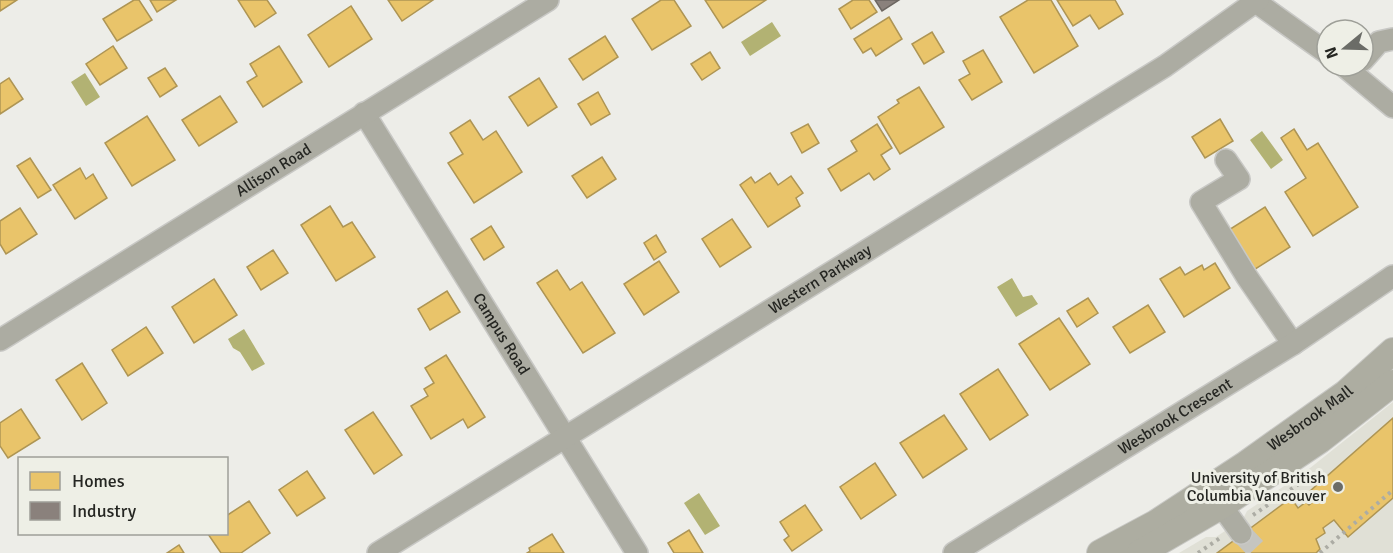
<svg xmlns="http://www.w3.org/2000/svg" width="1393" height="553" viewBox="0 0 1393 553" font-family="Signika,sans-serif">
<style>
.built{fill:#e0e0d6}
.water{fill:#b2b273}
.homes{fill:#e9c46a;stroke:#ae9554;stroke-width:1.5}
.industry{fill:#8a817c;stroke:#6c6661;stroke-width:1.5}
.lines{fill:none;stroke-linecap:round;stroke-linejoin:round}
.minor-tunnel{stroke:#c5c5c0;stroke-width:21;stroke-dasharray:21 10;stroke-linecap:butt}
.minor-casing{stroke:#c8c8c5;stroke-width:24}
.major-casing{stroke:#c8c8c5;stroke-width:28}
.path{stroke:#acaca4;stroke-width:4;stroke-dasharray:3 4.5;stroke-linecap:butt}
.minor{stroke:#acaca2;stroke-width:21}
.major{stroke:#adada1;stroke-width:26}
.poi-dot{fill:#6b6c67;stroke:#eeefe6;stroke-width:2}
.labels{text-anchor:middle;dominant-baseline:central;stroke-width:6;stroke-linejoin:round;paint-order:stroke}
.street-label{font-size:16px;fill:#252622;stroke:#eeefe6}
.poi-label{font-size:16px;fill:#252622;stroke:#eeefe6;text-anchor:end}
</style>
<rect width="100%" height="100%" fill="#edede8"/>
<polygon class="built" points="1393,402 1393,553 1179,553 1206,537 1216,537 1243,519 1247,511 1305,472"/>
<g class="water">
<polygon points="772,22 781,36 750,56 741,42"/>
<polygon points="85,73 100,97 86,106 71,82"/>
<polygon points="1262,131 1283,160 1271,169 1250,140"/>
<polygon points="1012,278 1023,297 1032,295 1038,304 1016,317 997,287"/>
<polygon points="244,329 265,364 252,371 240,352 233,348 228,339"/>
<polygon points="699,493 720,526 705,535 684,503"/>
</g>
<g class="homes">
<polygon points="0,0 17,0 0,11"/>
<polygon points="134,0 139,0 152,20 117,41 103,19"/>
<polygon points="150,0 176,0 157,12"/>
<polygon points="238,0 267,0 276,13 255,27"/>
<polygon points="388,0 433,0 402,21"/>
<polygon points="661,0 674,0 691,26 652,50 632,19"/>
<polygon points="705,0 766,0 723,28"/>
<polygon points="853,0 869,0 877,12 851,29 839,9"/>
<polygon points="1028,0 1051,0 1078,46 1034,73 1000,17"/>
<polygon points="1057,0 1115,0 1123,14 1099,29 1090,15 1073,26"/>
<polygon points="351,6 372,39 329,67 308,35"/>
<polygon points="889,17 902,39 876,56 871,48 863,53 854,39"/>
<polygon points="932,32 944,52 924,64 912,44"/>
<polygon points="605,36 618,57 583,80 569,59"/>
<polygon points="113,46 127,68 100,85 86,64"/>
<polygon points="279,46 302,82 263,107 247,82 257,76 250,64"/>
<polygon points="983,50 1002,82 972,100 959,80 970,74 963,61"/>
<polygon points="710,52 720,68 702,80 691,64"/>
<polygon points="165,68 177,86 160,97 148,78"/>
<polygon points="9,78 23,99 0,114 0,84"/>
<polygon points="539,78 557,107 528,126 509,97"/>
<polygon points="919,87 944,127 900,154 878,117 899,103 897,100"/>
<polygon points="598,92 610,114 591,125 578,104"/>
<polygon points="220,96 237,122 199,146 182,120"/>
<polygon points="147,116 175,160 132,186 105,143"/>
<polygon points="1220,119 1233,141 1205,158 1192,137"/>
<polygon points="470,120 483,140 496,131 522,172 474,203 448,163 463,154 450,133"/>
<polygon points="808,124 819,143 802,153 791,133"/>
<polygon points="877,124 892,148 881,155 890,169 874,180 869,173 841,191 828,169 857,151 851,141"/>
<polygon points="1294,129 1307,150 1318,143 1358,207 1313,236 1285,192 1306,178 1281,138"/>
<polygon points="602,157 616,179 587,198 572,176"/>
<polygon points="30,158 51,190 38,198 17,166"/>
<polygon points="80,168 86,179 93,174 107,198 75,219 53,185"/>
<polygon points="770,173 778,185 791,176 803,193 796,198 800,206 768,227 740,185 751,177 755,183"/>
<polygon points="330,206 343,227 352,222 375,257 336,281 301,225"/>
<polygon points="1265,207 1290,247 1249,273 1224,233"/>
<polygon points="20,208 37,234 6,254 0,244 0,221"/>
<polygon points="732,219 751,247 720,267 702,239"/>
<polygon points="491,226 504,247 484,260 471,239"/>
<polygon points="656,235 666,252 654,260 644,243"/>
<polygon points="273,250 288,273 261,290 247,267"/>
<polygon points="659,261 679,292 644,315 624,284"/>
<polygon points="1215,263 1230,288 1184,317 1160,279 1180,267 1185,275 1202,265 1204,270"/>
<polygon points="557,270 570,290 582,282 615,333 583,353 537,283"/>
<polygon points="214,279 237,315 194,343 172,307"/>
<polygon points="447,291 460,312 430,330 418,309"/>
<polygon points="1088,298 1098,313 1077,327 1067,311"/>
<polygon points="1148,305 1165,332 1130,353 1113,327"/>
<polygon points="1059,318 1090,364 1050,390 1019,344"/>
<polygon points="146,327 163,353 128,376 112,350"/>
<polygon points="446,355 485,417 468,428 463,419 431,439 411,406 428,396 424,389 434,383 425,368"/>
<polygon points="82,363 107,403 82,420 56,380"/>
<polygon points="998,369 1028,415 990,440 960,394"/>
<polygon points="21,409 40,438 8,458 0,446 0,423"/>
<polygon points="373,412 402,455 374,474 345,430"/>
<polygon points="944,415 967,449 923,478 900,443"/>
<polygon points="1393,418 1393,498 1348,537 1334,520 1323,528 1325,533 1316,539 1320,549 1316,553 1217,553 1291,498 1298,508 1306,502 1309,505 1314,501 1309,492"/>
<polygon points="875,463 896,495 861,519 840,487"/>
<polygon points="307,471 325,498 297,516 279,490"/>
<polygon points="249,501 270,533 241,553 221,553 208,534 226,534 226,516"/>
<polygon points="805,505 822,530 792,551 784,540 789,536 780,522"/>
<polygon points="689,530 703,553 674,553 668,543"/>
<polygon points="552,534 564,553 527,553 530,551 529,548"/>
<polygon points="179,545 184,553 167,553"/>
</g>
<polygon class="industry" points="875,0 899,0 882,11"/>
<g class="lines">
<polyline class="minor-tunnel" points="1241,533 1260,553"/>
<g class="minor-casing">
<g id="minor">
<polyline points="1253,0 1327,53"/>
<polyline points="1363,60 1379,42 1393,39"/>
<polyline points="1344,66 1393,107"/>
<path id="s1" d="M364 113 637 553"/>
<polyline points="1226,160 1239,179 1201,202 1247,277 1293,344"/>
<path id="s2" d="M0 340 548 0"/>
<polyline points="1213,494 1241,533"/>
<path id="s3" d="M378 553 1165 66 1258 0"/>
<path id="s4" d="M954 553 1293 344 1393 276"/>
</g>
</g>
<g class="major-casing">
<g id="major">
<path id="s5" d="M1100 553 1156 523 1246 464 1346 393 1393 351"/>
<polyline points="1140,553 1221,506 1320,440 1393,383"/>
</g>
</g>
<g class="path">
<polyline points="1253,515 1309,477"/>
<polyline points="1198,553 1220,538"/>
<polyline points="1320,553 1393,490"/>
</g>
<use href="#minor" class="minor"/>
<use href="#major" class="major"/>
</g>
<circle class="poi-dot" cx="1338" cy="487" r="6"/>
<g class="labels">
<g class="street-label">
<text stroke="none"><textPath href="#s2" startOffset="322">Allison Road</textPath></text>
<text stroke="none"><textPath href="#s3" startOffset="520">Western Parkway</textPath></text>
<text stroke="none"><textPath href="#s1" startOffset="260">Campus Road</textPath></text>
<text stroke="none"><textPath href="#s4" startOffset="260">Wesbrook Crescent</textPath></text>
<text stroke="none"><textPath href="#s5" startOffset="250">Wesbrook Mall</textPath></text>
</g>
<g class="poi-label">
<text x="1326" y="478">University of British<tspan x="1326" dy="18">Columbia Vancouver</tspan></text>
</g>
</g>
<rect x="18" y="457" width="210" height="78" fill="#eeefe6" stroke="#9e9f98" stroke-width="1.5"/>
<rect x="30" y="472" width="30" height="18" fill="#e9c46a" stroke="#9e9f98" stroke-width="1.5"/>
<text x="72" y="487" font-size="18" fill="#252622">Homes</text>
<rect x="30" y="502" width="30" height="18" fill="#8a817c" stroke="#9e9f98" stroke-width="1.5"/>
<text x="72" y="517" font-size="18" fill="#252622">Industry</text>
<g transform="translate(1345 48) rotate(251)"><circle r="28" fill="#eeefe6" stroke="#9e9f98" stroke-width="1.5"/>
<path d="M0-4.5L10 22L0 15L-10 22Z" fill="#6b6c67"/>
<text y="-9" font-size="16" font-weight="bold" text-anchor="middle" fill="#252622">N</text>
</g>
</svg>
